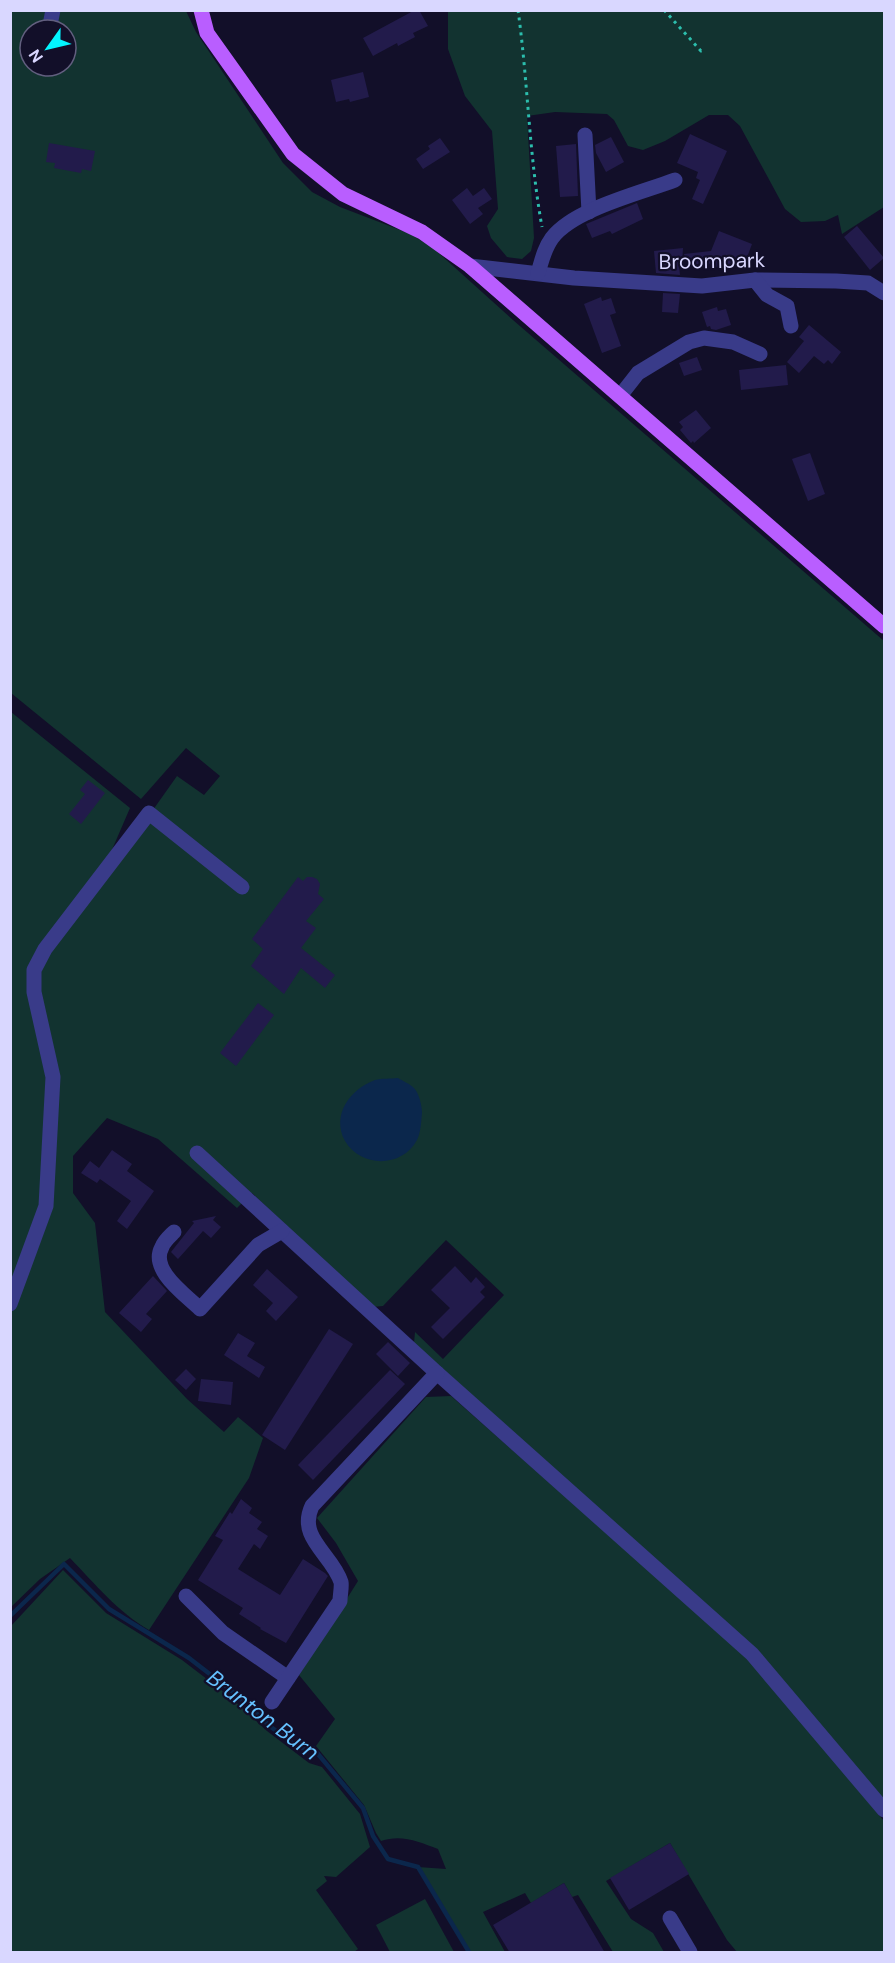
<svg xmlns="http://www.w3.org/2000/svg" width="895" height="1963" viewBox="0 0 895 1963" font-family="'DM Sans',sans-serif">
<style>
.green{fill:#123330;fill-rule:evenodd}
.water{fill:#0b274c}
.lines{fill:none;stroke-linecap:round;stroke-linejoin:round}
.stream{stroke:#0b274c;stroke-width:4.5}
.building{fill:#221b4b}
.path{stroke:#2cbead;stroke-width:3;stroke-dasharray:3 4.5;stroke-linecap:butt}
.minor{stroke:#393b89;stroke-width:15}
.major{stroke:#b95eff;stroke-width:15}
.labels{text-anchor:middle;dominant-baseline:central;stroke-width:4.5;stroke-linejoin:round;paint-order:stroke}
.street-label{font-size:21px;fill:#d9d7ff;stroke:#120f29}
.water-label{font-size:22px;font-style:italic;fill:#65c1ff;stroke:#120f29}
</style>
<rect width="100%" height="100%" fill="#120f29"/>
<g class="green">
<path d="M11 11H186L196 32 283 163 312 192 340 207 408 233 432 247 513 320 884 641V1801L755 1649 414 1343 415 1332 443 1359 504 1295 446 1240 383 1306 372 1307 252 1193 237 1208 158 1139 107 1118 73 1156V1193L95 1223 105 1312 187 1399 224 1432 238 1417 263 1438 249 1478 149 1630C118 1612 95 1584 70 1558L40 1579 11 1607V712L130 808 92 896 177 776 204 795 220 776 186 748 141 799 11 693ZM30 30H66V66H30Z"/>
<polygon points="448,11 884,11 884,207 842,234 838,215 825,221 801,222 785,209 740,126 728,115 709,115 665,141 643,150 628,146 614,120 607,114 555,112 527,116 534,238 531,251 522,259 507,257 491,238 487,226 498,209 492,131 465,96 448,49"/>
<path d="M451 1396 749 1659 884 1821V1952H737L727 1940 670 1843 606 1881 631 1919 653 1933 664 1952H613L578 1895 572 1897 564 1883 531 1903 525 1893 483 1912 505 1952H468L418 1867 446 1869 438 1849C419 1842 402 1834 381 1841L376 1833 364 1805 316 1746 335 1719 299 1675 358 1581 336 1543 317 1518 426 1397Z"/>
<polygon points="63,1570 106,1613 182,1660 229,1696 267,1731 309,1763 322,1767 360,1814 370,1847 336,1877 324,1876 327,1881 316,1890 358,1949 354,1952 11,1952 11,1626"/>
<polygon points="425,1899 454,1952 390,1952 376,1925"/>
</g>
<path class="water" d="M398 1078C403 1081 410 1084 414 1088 419 1093 422 1106 422 1113 421 1122 421 1132 417 1140 402 1168 361 1168 345 1141 331 1115 350 1089 375 1080 382 1078 391 1079 398 1078Z"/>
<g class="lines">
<polyline class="stream" points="10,1616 64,1564 109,1609 189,1658 233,1692 271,1727 299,1748 313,1748 363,1808 373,1836 388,1859 418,1867 469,1952"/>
</g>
<g class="building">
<polygon points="415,10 419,10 428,26 413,33 415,37 398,46 397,43 373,56 363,38"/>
<polygon points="363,72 369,97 350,102 349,99 336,102 331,80"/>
<polygon points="690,134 727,151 703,204 692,199 700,180 696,178 698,172 677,163"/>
<polygon points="611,137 624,162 606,172 596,153 595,145"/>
<polygon points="440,138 450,152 423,169 416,159 430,149 428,146"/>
<polygon points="49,143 95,151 91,171 82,169 81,173 54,168 55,163 46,162"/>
<polygon points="576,144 578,196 560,197 556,146"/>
<polygon points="467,188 473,196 484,188 492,199 478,208 483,214 470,224 452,200"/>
<polygon points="637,203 643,219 612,234 610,231 592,238 586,224"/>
<polygon points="857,226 884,258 870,270 844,237"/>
<polygon points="719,231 752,244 743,268 730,263 726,271 708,263 688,265 684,254 711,251"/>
<polygon points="683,248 682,266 679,266 680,275 656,273 654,251"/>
<polygon points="663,293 680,294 678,313 662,312"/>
<polygon points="601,297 602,301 611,298 616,313 610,315 621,346 602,353 584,304"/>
<polygon points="717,307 718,311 726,309 731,325 716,330 711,329 710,326 707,327 702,312"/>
<polygon points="809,325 841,352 832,364 828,360 824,364 814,356 799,373 787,362 804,341 799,337"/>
<polygon points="697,357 702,370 684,376 679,363"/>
<polygon points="786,365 788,385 741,390 739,370"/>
<polygon points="696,410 711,428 694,443 693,441 691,443 680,430 683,427 679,422"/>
<polygon points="810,453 825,494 808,501 792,459"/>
<polygon points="88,780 105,793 81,824 69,814 85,794 80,790"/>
<polygon points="298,877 303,881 307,877 312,877 317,879 320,884 318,894 324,899 306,921 316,928 301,948 335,975 325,988 301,968 284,994 251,966 263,949 252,939"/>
<polygon points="258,1003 274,1015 236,1066 220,1053"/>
<polygon points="112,1150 132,1164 127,1171 154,1191 127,1229 117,1221 131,1201 100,1179 97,1183 81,1173 90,1161 99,1168"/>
<polygon points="216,1216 213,1220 221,1227 211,1238 203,1231 178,1259 171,1252 194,1223 192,1221"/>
<polygon points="455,1266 471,1283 476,1277 485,1287 480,1292 485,1297 443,1339 431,1327 450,1308 431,1290"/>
<polygon points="267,1269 298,1297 276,1321 266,1311 273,1303 253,1285"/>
<polygon points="153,1276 167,1291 146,1314 152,1319 141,1332 119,1313"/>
<polygon points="329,1329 353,1344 285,1450 262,1435"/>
<polygon points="238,1333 255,1343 247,1356 265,1367 259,1378 224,1355"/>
<polygon points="388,1342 410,1363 398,1376 376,1354"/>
<polygon points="186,1369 196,1379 186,1390 175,1380"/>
<polygon points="390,1370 405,1384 313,1480 298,1465"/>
<polygon points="201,1379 233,1382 231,1405 198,1401"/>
<polygon points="241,1499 252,1508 249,1513 262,1522 257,1529 268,1536 260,1549 254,1544 238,1569 280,1595 303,1559 325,1573 328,1576 286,1643 260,1629 261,1628 239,1614 243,1608 198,1580 223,1540 215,1536 230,1512 232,1514"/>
<polygon points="670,1843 689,1874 629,1910 610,1878"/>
<polygon points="564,1883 605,1953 510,1953 493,1925"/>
</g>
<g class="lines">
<g class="path">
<path d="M518 10C528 82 529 155 542 227"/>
<polyline points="664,10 701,51 704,49"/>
</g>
<g class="minor">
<polyline points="51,20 53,10"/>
<polyline points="585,135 589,212"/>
<polyline points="470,266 574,278 702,286 755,280 836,281 868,283 884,293"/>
<path d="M538 273C542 260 544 249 552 238 574 209 641 193 675 180"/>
<polyline points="755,280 767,295 787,306 791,326"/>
<polyline points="620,396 638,373 689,342 704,338 733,342 760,354"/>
<polyline points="197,1153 437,1373 752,1654 884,1810"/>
<path d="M174 1232C170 1236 164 1241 162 1247 149 1270 186 1295 200 1309L258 1245 282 1231"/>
<polyline points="10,1304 46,1206 53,1077 34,992 34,970 45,949 149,813 242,887"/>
<polyline points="186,1596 223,1633 288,1678"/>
<path d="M272 1702 340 1601C340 1595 342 1587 341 1582 332 1554 297 1538 312 1506L437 1373"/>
<polyline points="670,1918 690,1952"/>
</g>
<polyline class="major" points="201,10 207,33 293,154 343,194 422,232 470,266 884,626"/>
</g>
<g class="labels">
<g class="street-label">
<text transform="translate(712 261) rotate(-1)">Broompark</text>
</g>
<g class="water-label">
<text transform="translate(263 1715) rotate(37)">Brunton Burn</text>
</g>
</g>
<rect width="895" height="1963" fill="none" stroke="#d9d7ff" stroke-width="24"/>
<g transform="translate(48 48) rotate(236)"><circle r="28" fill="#120f29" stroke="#625f7f" stroke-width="1.5"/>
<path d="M0-4.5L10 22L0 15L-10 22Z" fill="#03f5ff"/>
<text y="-9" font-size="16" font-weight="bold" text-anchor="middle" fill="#d9d7ff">N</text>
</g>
</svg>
